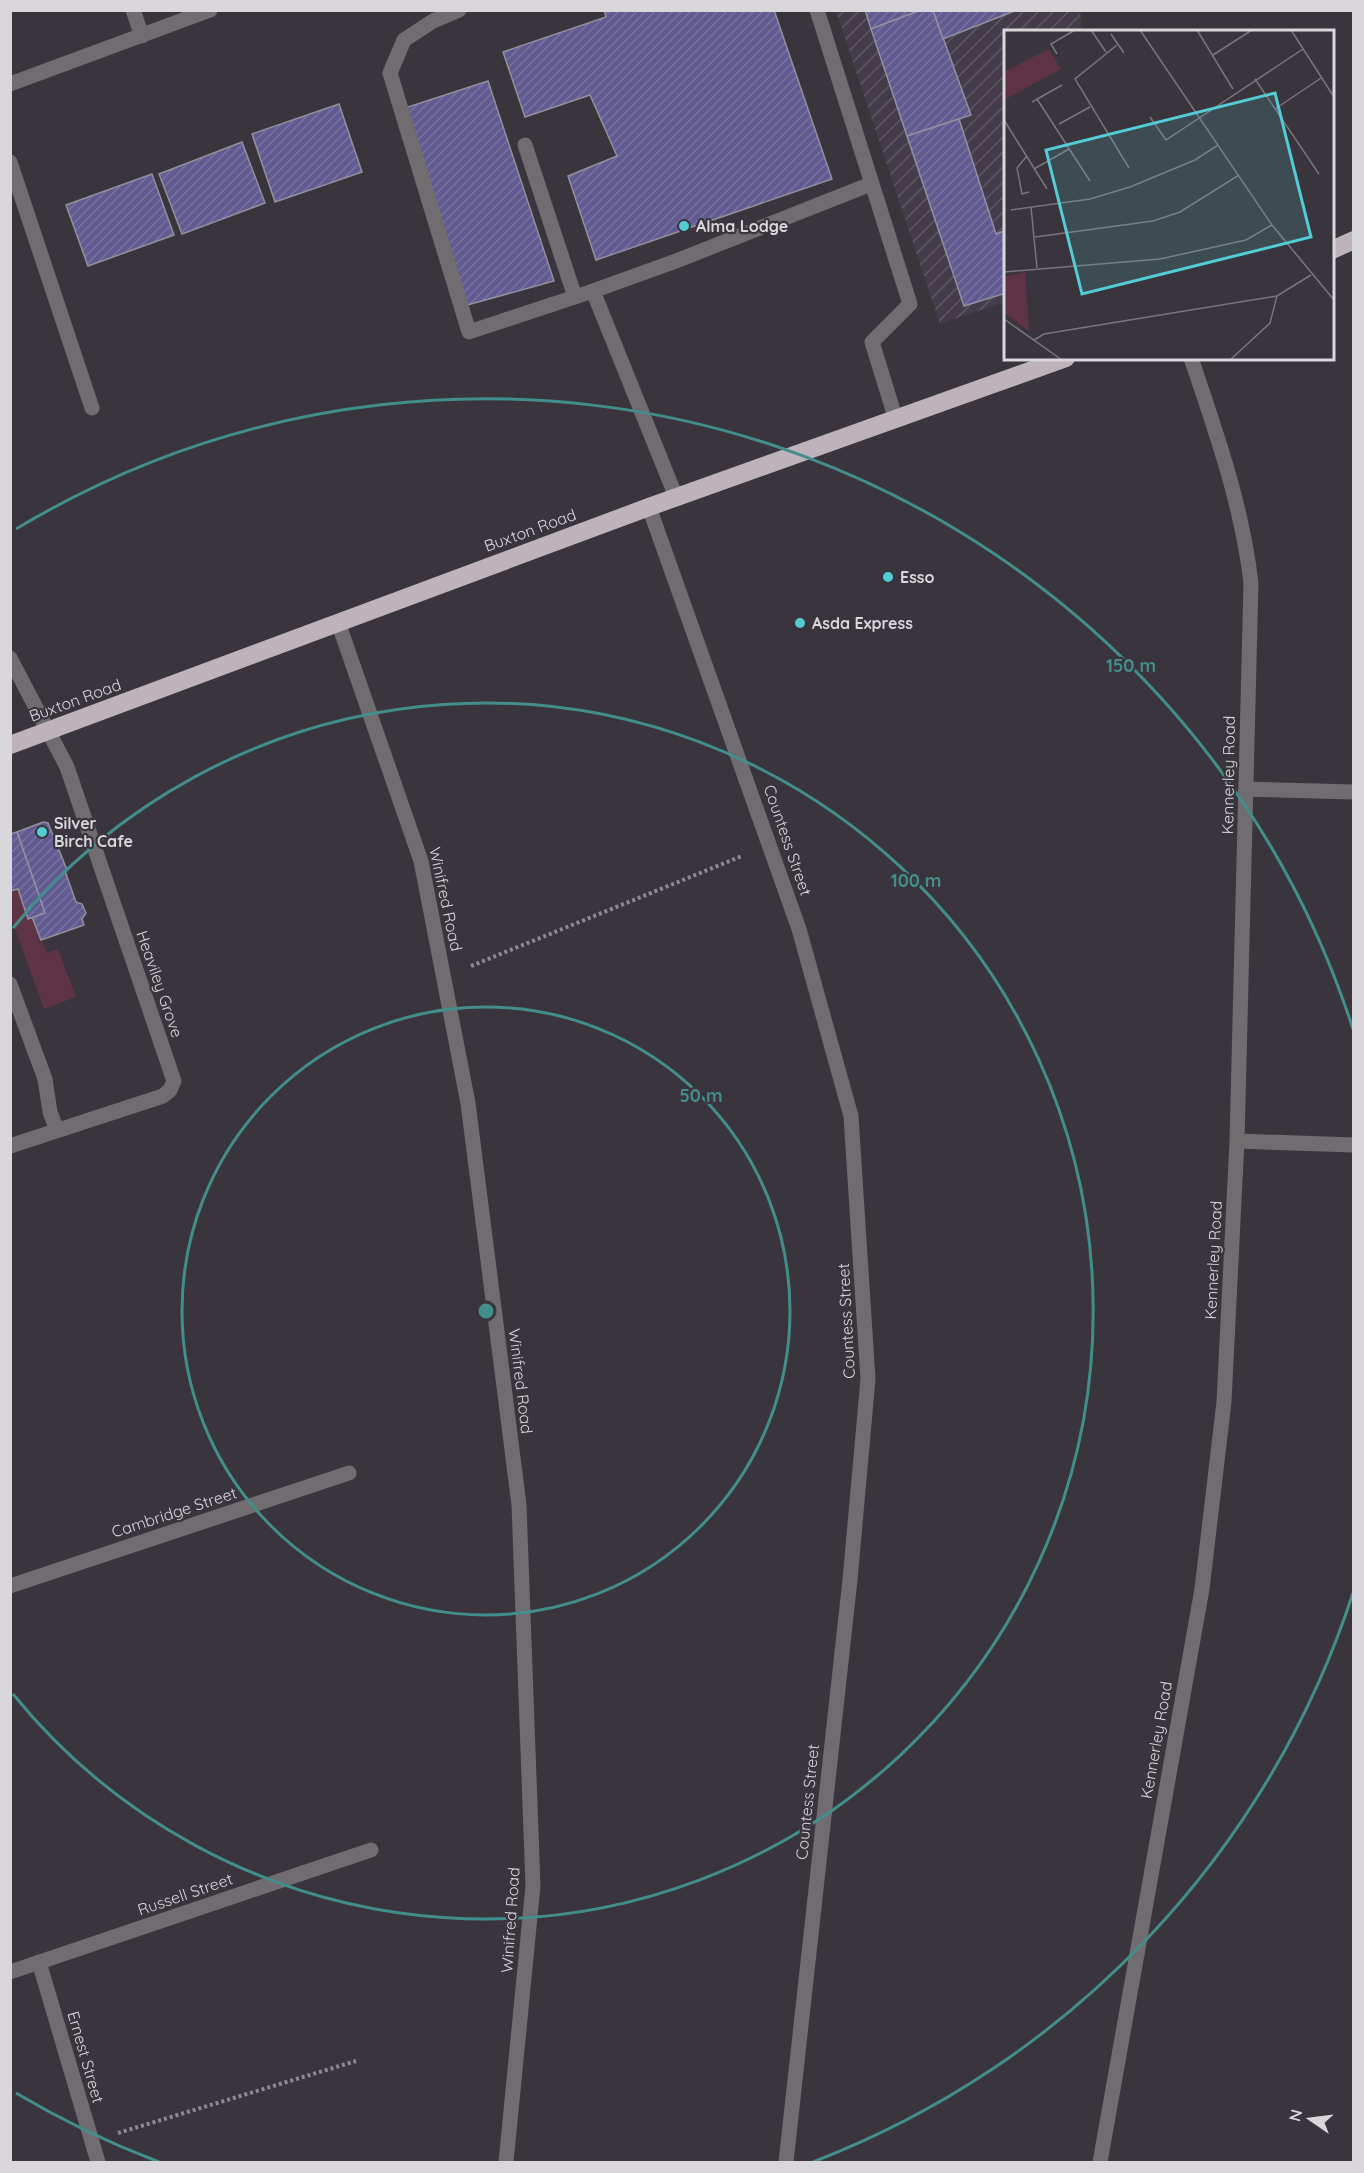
<svg xmlns="http://www.w3.org/2000/svg" width="1364" height="2173" viewBox="0 0 1364 2173" font-family="Quicksand,sans-serif">
<style>
.industrial{fill:url(#industrial-furrows)}
.green{fill:#5e3345}
.building{fill:url(#building-hatch);stroke:#91909c;stroke-width:1.5}
.lines{fill:none;stroke-linecap:round;stroke-linejoin:round}
.path{stroke:#8e8a91;stroke-width:4;stroke-dasharray:3 3;stroke-linecap:butt}
.minor{stroke:#706c6f;stroke-width:15}
.highway{stroke:#beb3bb;stroke-width:18}
.ring{fill:none;stroke:#428e8a;stroke-width:3}
.poi-dot{fill:#52ccd5;stroke:#3a353d;stroke-width:2}
.labels{text-anchor:middle;dominant-baseline:central;stroke-width:4.5;stroke-linejoin:round;paint-order:stroke}
.poi-label{font-size:16px;font-weight:bold;fill:#d9d6dc;stroke:#3a353d;text-anchor:start}
.street-label{font-size:16px;fill:#d9d6dc;stroke:#3a353d}
.inset-road{fill:none;stroke:#7a757d;stroke-width:1.5}
.view{fill:#52ccd5;fill-opacity:0.15;stroke:#52ccd5;stroke-width:3}
.inset-edge{fill:none;stroke:#d9d6dc;stroke-width:3}
.centre{fill:#428e8a;stroke:#3a353d;stroke-width:3}
.ring-label{font-size:18px;text-anchor:middle;font-weight:bold;fill:#428e8a;stroke:#3a353d;stroke-width:4.5;stroke-linejoin:round;paint-order:stroke}
</style>
<defs>
<pattern id="industrial-furrows" width="10" height="10" patternUnits="userSpaceOnUse" patternTransform="scale(1.5)"><rect width="10" height="10" fill="#443c4a"/><path d="M-1 1l2-2M0 10L10 0M9 11l2-2" fill="none" stroke="#5e5764"/></pattern>
<pattern id="building-hatch" width="6" height="6" patternUnits="userSpaceOnUse" patternTransform="scale(1.5)"><rect width="6" height="6" fill="#625b92"/><path d="M-1 1l2-2M0 6l6-6M5 7l2-2" fill="none" stroke="#7872a1"/></pattern>
</defs>
<rect width="100%" height="100%" fill="#3a353d"/>
<polygon class="industrial" points="836,11 1080,11 1082,31 1006,32 1005,302 940,324"/>
<polygon class="green" points="18,889 27,918 32,917 47,953 58,949 76,997 44,1009 11,918 11,891"/>
<g class="building">
<polygon points="604,10 774,10 832,179 596,260 568,176 617,156 590,95 525,117 503,52 606,17"/>
<polygon points="865,10 921,10 871,29"/>
<polygon points="921,10 933,10 971,115 907,136 871,29"/>
<polygon points="933,10 1017,10 943,39"/>
<polygon points="488,81 554,281 467,305 405,108"/>
<polygon points="339,104 362,172 275,202 252,134"/>
<polygon points="959,119 996,234 1006,230 1006,293 964,306 907,136"/>
<polygon points="242,142 265,203 182,234 159,174"/>
<polygon points="152,174 174,235 88,266 66,205"/>
<polygon points="43,822 48,823 67,870 65,871 76,902 82,904 86,913 82,919 84,925 41,940 32,917 45,913 17,832"/>
<polygon points="17,832 45,913 28,919 18,889 10,891 10,834"/>
</g>
<g class="lines">
<g class="path">
<polyline points="471,966 742,856"/>
<polyline points="118,2133 356,2061"/>
</g>
<g class="minor">
<polyline points="133,10 142,36"/>
<polyline points="459,10 433,21 404,40 390,73 469,332 593,291 676,497"/>
<polyline points="817,10 910,304 872,342 896,420"/>
<polyline points="10,84 210,10"/>
<polyline points="525,145 575,297"/>
<polyline points="10,162 92,408"/>
<polyline points="593,291 676,261 871,184"/>
<polyline points="649,507 799,929 851,1116 868,1379 850,1580 786,2162"/>
<polyline points="338,622 421,861 468,1103 519,1505 533,1886 506,2162"/>
<polyline points="10,658 67,767 174,1081 170,1090 163,1096 10,1146"/>
<polyline points="1246,789 1354,792"/>
<polyline points="10,984 45,1079 50,1112 57,1130"/>
<polyline points="1237,1141 1354,1145"/>
<polyline points="10,1586 349,1473"/>
<polyline points="39,1962 98,2162"/>
<polyline points="10,1972 371,1850"/>
<path d="M1100 2162 1202 1589 1224 1402 1237 1141 1251 583C1242 505 1216 432 1191 358"/>
</g>
<g class="highway">
<polyline points="1332,250 1354,240"/>
<polyline points="10,745 649,507 1066,358"/>
</g>
</g>
<g class="ring">
<circle cx="486" cy="1311" r="304"/>
<path d="M13 928A608 608 0 1 1 13 1694"/>
<path d="M1353 1593A912 912 0 0 1 813 2162M159 2162A912 912 0 0 1 16 2093M16 529A912 912 0 0 1 1353 1029"/>
</g>
<g class="poi-dot">
<circle cx="684" cy="226" r="6"/>
<circle cx="888" cy="577" r="6"/>
<circle cx="800" cy="623" r="6"/>
<circle cx="42" cy="832" r="6"/>
</g>
<g class="labels">
<g class="poi-label">
<text x="696" y="226">Alma Lodge</text>
<text x="900" y="577">Esso</text>
<text x="812" y="623">Asda Express</text>
<text x="54" y="823">Silver<tspan x="54" dy="18">Birch Cafe</tspan></text>
</g>
<g class="street-label">
<text transform="translate(530 530) rotate(-20)">Buxton Road</text>
<text transform="translate(75 700) rotate(-20)">Buxton Road</text>
<text transform="translate(1228 775) rotate(-89)">Kennerley Road</text>
<text transform="translate(788 840) rotate(71)">Countess Street</text>
<text transform="translate(446 899) rotate(78)">Winifred Road</text>
<text transform="translate(160 984) rotate(71)">Heaviley Grove</text>
<text transform="translate(1213 1260) rotate(-87)">Kennerley Road</text>
<text transform="translate(846 1321) rotate(-93)">Countess Street</text>
<text transform="translate(521 1381) rotate(83)">Winifred Road</text>
<text transform="translate(174 1512) rotate(-18)">Cambridge Street</text>
<text transform="translate(1156 1740) rotate(-80)">Kennerley Road</text>
<text transform="translate(807 1802) rotate(-84)">Countess Street</text>
<text transform="translate(185 1894) rotate(-19)">Russell Street</text>
<text transform="translate(510 1920) rotate(-86)">Winifred Road</text>
<text transform="translate(86 2057) rotate(74)">Ernest Street</text>
</g>
</g>
<g transform="translate(1004 30)">
<rect width="330" height="330" fill="#3a353d"/>
<path d="M45 19 57 39 0 70V42ZM21 242 25 301 0 283V247Z" fill="#5e3345"/>
<path class="inset-road" d="M87 0 102 22M136 0 268 195 330 270M193 0 229 59M287 0 330 67M107 4 120 23M113 15 71 49 125 138M53 24 47 14 71 0M209 25 248 0M251 49 315 144M33 69 86 151M28 72 58 55M271 79 317 48M146 87 162 110 299 19M0 90 43 159M55 94 86 77M22 127 13 138 18 164 25 162M30 139 65 119M27 177 33 238M7 180 86 169 126 157 191 130 214 115M31 207 149 191 176 182 235 145M0 242 156 229 242 210 268 195M0 289 58 330M30 310 40 304 273 266 307 245M226 330 266 293 273 266"/>
<path class="view" d="M271 63 307 207 78 264 42 120Z"/>
<rect width="330" height="330" class="inset-edge"/>
</g>
<circle cx="486" cy="1311" r="9" class="centre"/>
<g class="ring-label">
<text x="1131" y="672">150 m</text>
<text x="916" y="887">100 m</text>
<text x="701" y="1102">50 m</text>
</g>
<rect width="1364" height="2173" fill="none" stroke="#d9d6dc" stroke-width="24"/>
<g transform="translate(1310 2119) rotate(284)" stroke="#3a353d" stroke-width="4.5" paint-order="stroke">
<path d="M0-4.5L10 22L0 15L-10 22Z" fill="#d9d6dc"/>
<text y="-9" font-size="16" font-weight="bold" text-anchor="middle" fill="#d9d6dc">N</text>
</g>
</svg>
